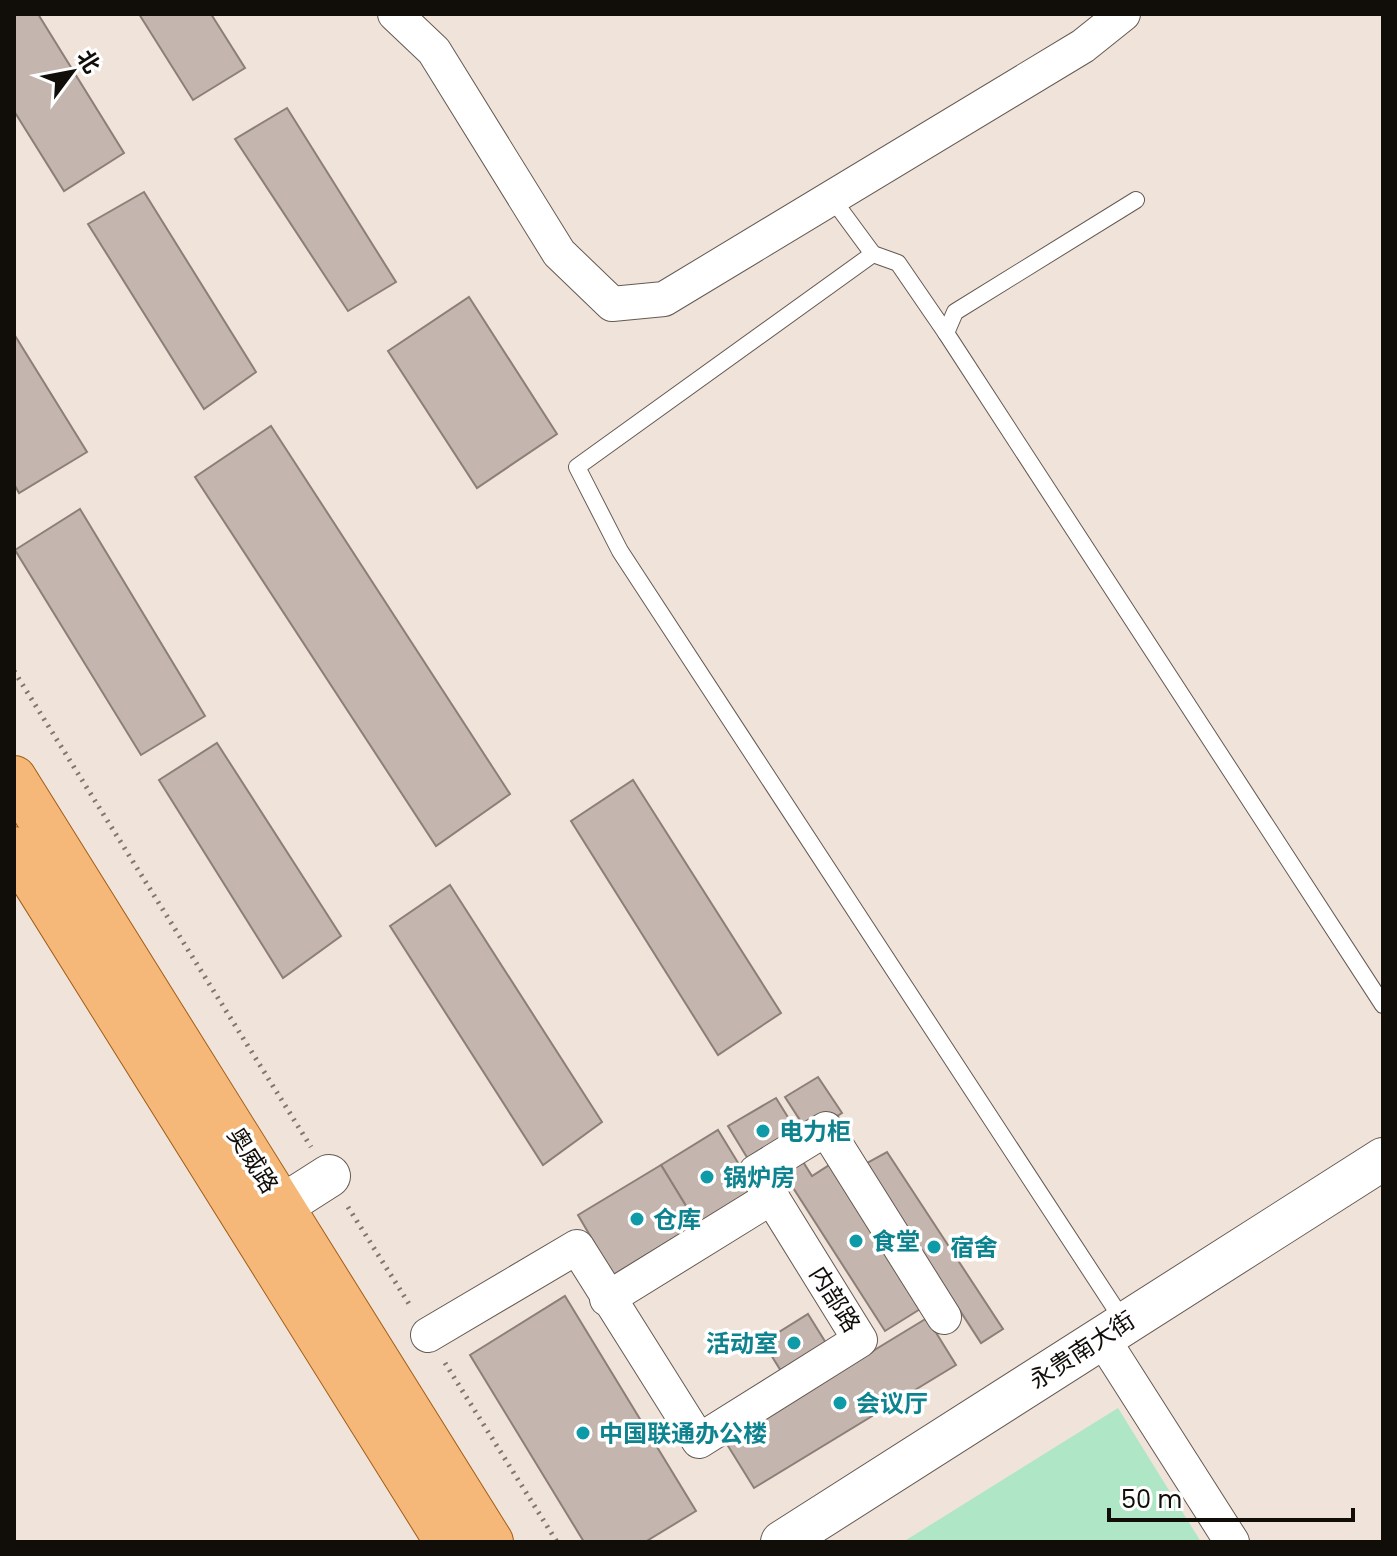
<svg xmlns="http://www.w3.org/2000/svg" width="1397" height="1556" viewBox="0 0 1397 1556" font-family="Poppins,'Noto Sans SC',sans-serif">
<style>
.green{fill:#aee6c6}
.building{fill:#c4b6ae;stroke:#8c7f78;stroke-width:2}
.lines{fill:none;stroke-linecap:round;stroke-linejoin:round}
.service-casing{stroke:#655a52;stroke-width:18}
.minor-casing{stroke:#655a52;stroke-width:36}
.tertiary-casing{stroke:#655a52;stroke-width:44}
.primary-casing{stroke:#a25d17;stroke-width:46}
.path{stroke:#7f7770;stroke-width:5;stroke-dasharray:2 6;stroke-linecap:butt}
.service{stroke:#fff;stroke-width:16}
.minor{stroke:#fff;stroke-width:34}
.tertiary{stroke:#fff;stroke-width:42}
.primary{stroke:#f6b879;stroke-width:44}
.culture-dot{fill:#0f9aa8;stroke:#fff;stroke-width:3}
.labels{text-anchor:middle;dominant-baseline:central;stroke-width:7;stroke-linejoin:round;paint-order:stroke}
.culture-label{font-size:24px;font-weight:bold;fill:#0d838f;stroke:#fff;text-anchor:start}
.street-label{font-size:24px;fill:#110d09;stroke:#fff}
</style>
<rect width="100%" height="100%" fill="#f0e3d9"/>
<polygon class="green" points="1118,1408 1201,1542 903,1542"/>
<g class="building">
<polygon points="14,14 38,14 124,153 64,191 14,111"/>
<polygon points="139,14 211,14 245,68 193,100"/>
<polygon points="287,108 396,282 348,311 235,139"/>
<polygon points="144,192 256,372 204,409 88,224"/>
<polygon points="469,297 557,434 477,488 388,351"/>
<polygon points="14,334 87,452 19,493 14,484"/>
<polygon points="271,426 510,794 436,846 195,477"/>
<polygon points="80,509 205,716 141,755 15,550"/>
<polygon points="217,743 341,936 283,978 159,780"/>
<polygon points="633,780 781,1013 718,1055 571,821"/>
<polygon points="450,885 602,1122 543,1165 390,926"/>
<polygon points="818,1077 842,1113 809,1134 785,1097"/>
<polygon points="776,1098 799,1135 751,1164 728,1126"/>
<polygon points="718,1130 754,1189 697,1224 661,1165"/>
<polygon points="887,1152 1003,1329 981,1343 865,1164"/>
<polygon points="800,1157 812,1176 834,1162 925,1306 885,1331 781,1169"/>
<polygon points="661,1165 697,1224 613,1275 578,1215"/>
<polygon points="565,1296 696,1511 645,1542 584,1542 470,1355"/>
<polygon points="808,1314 826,1343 781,1371 763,1342"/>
<polygon points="927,1318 956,1365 754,1488 725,1441"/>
</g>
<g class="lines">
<g class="service-casing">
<g id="service">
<polyline points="831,197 873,254 898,263 946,333"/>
<polyline points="1136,200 955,312 946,333 1383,1005"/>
<polyline points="873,254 577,467 620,551 1124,1322"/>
</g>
</g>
<g class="minor-casing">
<g id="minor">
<polyline points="395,14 434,51 559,253 612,304 664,299 1083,46 1123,14"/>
<polyline points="607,1299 772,1197"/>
<polyline points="428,1335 577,1247 699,1441 860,1340 756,1172 826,1129 944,1317"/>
<polyline points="1102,1338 1232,1542"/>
</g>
</g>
<g class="tertiary-casing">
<g id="tertiary">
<polyline points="282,1206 329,1176"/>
<polyline points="782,1542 1383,1159"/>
</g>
</g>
<g class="primary-casing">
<g id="primary">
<polyline points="14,778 491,1542"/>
<polyline points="14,849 447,1542"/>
</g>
</g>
<g class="path">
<polyline points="14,671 311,1147"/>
<polyline points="348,1207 411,1307"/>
<polyline points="445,1363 557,1542"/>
</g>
<use href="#service" class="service"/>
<use href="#minor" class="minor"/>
<use href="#tertiary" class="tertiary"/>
<use href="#primary" class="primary"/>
</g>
<g class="culture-dot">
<circle cx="763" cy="1131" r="8"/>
<circle cx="707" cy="1177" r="8"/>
<circle cx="637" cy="1219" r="8"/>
<circle cx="856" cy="1241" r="8"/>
<circle cx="934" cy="1247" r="8"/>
<circle cx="794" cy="1343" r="8"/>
<circle cx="840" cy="1403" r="8"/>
<circle cx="583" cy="1433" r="8"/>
</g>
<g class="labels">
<g class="culture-label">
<text x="779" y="1131">电力柜</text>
<text x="723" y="1177">锅炉房</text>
<text x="653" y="1219">仓库</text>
<text x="872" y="1241">食堂</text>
<text x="950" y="1247">宿舍</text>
<text x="778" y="1343" text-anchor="end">活动室</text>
<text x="856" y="1403">会议厅</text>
<text x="599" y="1433">中国联通办公楼</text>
</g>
<g class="street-label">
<text transform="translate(253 1160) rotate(58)">奥威路</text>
<text transform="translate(835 1299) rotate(58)">内部路</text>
<text transform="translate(1082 1350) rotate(-33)">永贵南大街</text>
</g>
</g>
<rect width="1397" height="1556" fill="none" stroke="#110d09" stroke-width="32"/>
<g transform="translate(72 72) rotate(58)" stroke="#ffffff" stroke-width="6" paint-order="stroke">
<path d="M0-6L14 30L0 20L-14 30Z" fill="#110d09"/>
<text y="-12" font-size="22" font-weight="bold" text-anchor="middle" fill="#110d09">北</text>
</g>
<path d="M1109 1508v12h244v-12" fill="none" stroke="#110d09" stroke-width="4"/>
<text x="1121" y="1508" font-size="24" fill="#110d09" stroke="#ffffff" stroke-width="6" paint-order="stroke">50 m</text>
</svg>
